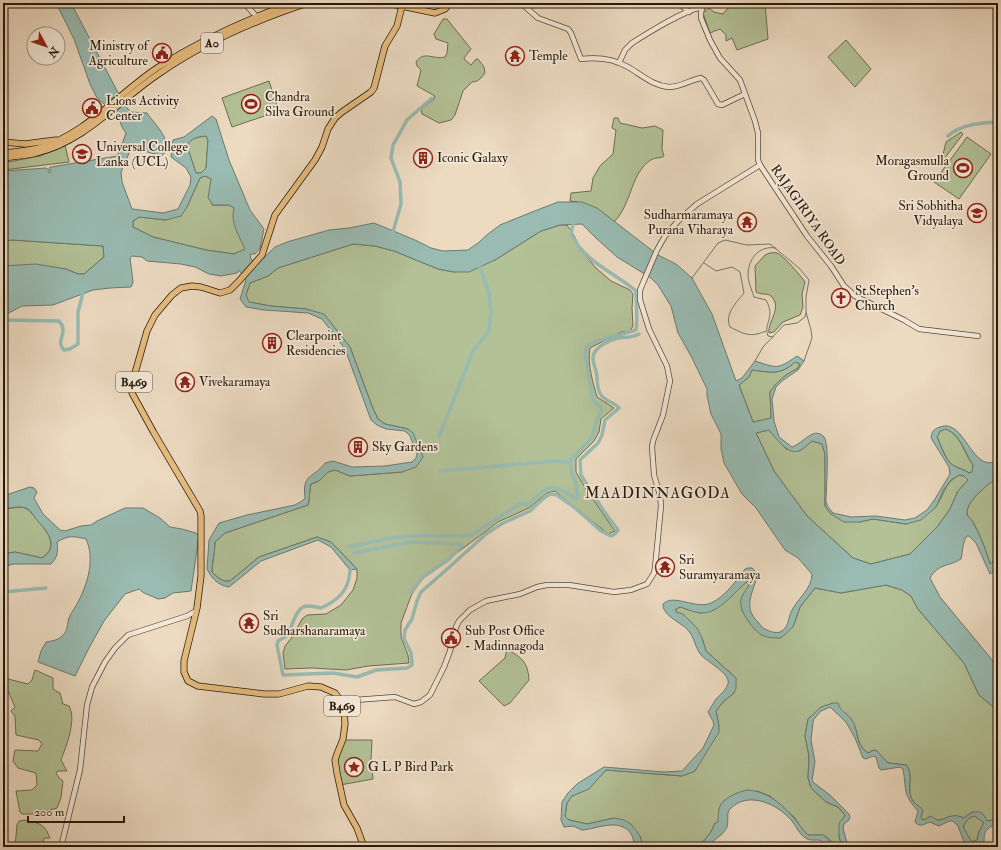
<svg xmlns="http://www.w3.org/2000/svg" width="1001" height="850" viewBox="0 0 1001 850" font-family="'IM FELL Double Pica',serif">
<style>
.green{fill:#b3c197;stroke:#6d6d50}
.water{fill:#99bbb2;stroke:#6b7a6e;fill-rule:evenodd}
.lines{fill:none;stroke-linecap:round;stroke-linejoin:round}
.stream{stroke:#6b7a6e;stroke-width:1}
.canal{stroke:#99bbb2;stroke-width:3.5}
.tertiary-casing{stroke:#584936;stroke-width:6}
.primary-casing{stroke:#271908;stroke-width:7}
.trunk-casing{stroke:#271908;stroke-width:7}
.tertiary{stroke:#f3e7d7;stroke-width:4.5}
.primary{stroke:#e6bd80;stroke-width:5.5}
.trunk{stroke:#e6bd80;stroke-width:5.5}
.labels{text-anchor:middle;dominant-baseline:central;stroke-width:3.5;stroke-linejoin:round;paint-order:stroke}
.shield{fill:#f3e7d7;stroke:#645746;stroke-width:1}
.shield-label{font-size:12px;font-weight:bold;fill:#271908}
.poi-label{font-size:13px;fill:#271908;stroke:#f3e7d7;text-anchor:start}
.street-label{font-size:13px;fill:#271908;stroke:#f3e7d7}
.quarter-label{font-size:15px;letter-spacing:1px;fill:#271908;stroke:#f3e7d7}
</style>
<rect width="100%" height="100%" fill="#ecdac1"/>
<filter id="stains"><feTurbulence type="fractalNoise" baseFrequency=".005" numOctaves="4"/><feColorMatrix values="0 0 0 0 .2 0 0 0 0 .09 0 0 0 0 .02 0 0 0 .5 -.17"/></filter>
<radialGradient id="worn" r=".72"><stop offset=".6" stop-color="#630" stop-opacity="0"/><stop offset="1" stop-color="#630" stop-opacity=".3"/></radialGradient>
<g class="green">
<polygon points="735,3 765,3 768,39 737,50 732,38 726,41 726,35 720,29 710,33 703,13 709,8 714,12 723,14 727,9"/>
<path d="M443 19H447L471 49 464 58 465 60 471 65 476 59H478L484 67 485 73 481 78 477 81 472 82 463 91 455 115 451 120 439 123 422 114 421 109 434 99 435 96 417 86 421 70 417 66 416 62C424 50 433 60 445 57L447 53 448 43 436 39 434 34Z"/>
<polygon points="846,40 871,69 855,87 828,57"/>
<polygon points="269,81 279,111 232,127 222,98"/>
<path d="M614 118H618L620 123 642 128 655 126 663 130 662 149 664 156C660 159 657 157 653 159 650 160 645 164 643 167 631 180 629 208 614 222 599 209 590 203 570 201L571 193 591 191 593 178 600 166 613 154 616 130 612 128Z"/>
<polygon points="961,132 963,134 941,163 946,142"/>
<path d="M206 136 208 140 206 168 201 173H196L187 146C191 138 197 137 206 136Z"/>
<polygon points="967,137 991,154 959,199 934,182"/>
<polygon points="65,145 69,162 3,170 3,163 40,156"/>
<polygon points="205,176 211,179 212,205 229,205 235,208 240,237 246,249 234,254 206,250 153,237 133,227 133,221 139,217 166,220 187,207 200,178"/>
<path d="M560 225H567L572 232 582 251 596 268 611 281 630 290 633 294 632 308 633 326 630 331 621 332 590 348C587 364 593 382 597 397L614 408 601 419 599 432 594 441 576 459V472L586 489 615 531 608 534 555 491 547 493 529 508 498 522 421 580 411 596 401 623V637L408 655 409 663 368 666 346 670 312 668 285 669 283 653 285 646 293 636 302 619 307 615 326 614 341 605 353 590 357 578V569L331 542 317 537 259 557 230 581C222 582 218 578 212 572 212 562 215 553 215 542L225 533 308 505C310 498 309 491 311 484L319 481 328 472 335 470 350 476 402 472 423 457 408 429 385 424 378 419 372 406 350 347 324 315 306 309 271 306 248 302 246 295 250 283 268 276 278 268 353 244 375 246 394 251 438 269 454 272 495 260 541 231Z"/>
<polygon points="12,240 103,246 104,257 84,274 78,274 66,269 3,266 3,241"/>
<path d="M770 253C772 253 775 252 777 253 783 255 801 276 805 282L802 294 803 307 800 315 783 322 774 332 769 333C767 322 783 308 771 296 768 293 761 295 756 292L755 266 765 255Z"/>
<path d="M795 362 800 364 798 368 786 375 776 384 770 392 771 419 753 422 739 385 749 377 752 370C770 372 780 376 795 362Z"/>
<path d="M946 429C962 436 963 452 973 465V472L969 473C964 469 959 469 954 466 946 462 941 445 937 437L940 431Z"/>
<path d="M769 430 786 449 800 450 812 441 822 444 825 454V506L831 514 859 522 873 519 906 524C914 520 932 512 936 506 946 492 943 485 959 475L964 476 968 480 958 491 950 509 938 526 910 554 871 564 853 558 807 516 774 471 756 433Z"/>
<path d="M998 477V557L990 564C986 550 981 537 974 524 973 520 968 518 967 514 966 500 988 484 998 477Z"/>
<path d="M22 507C30 509 33 515 38 521 48 532 59 547 42 558L15 552 3 554V509Z"/>
<path d="M748 581 749 583V586L741 600 742 611 768 637 793 627 800 607 815 588 841 593 886 585 902 590 911 596 918 609 964 663 979 695 998 711V819L987 821C984 813 980 813 972 812L964 818C953 813 947 819 938 820L929 817 924 820 922 819 921 817 923 810C919 806 913 803 911 797 907 787 914 774 906 765L888 763 876 751 874 750 868 753C856 746 859 733 853 723 847 714 839 710 833 703L808 719 805 736 809 756 808 778 811 788 826 802 838 807 845 815 839 836 842 847H835C825 832 824 836 808 835L802 830 795 818 770 796 757 791 730 797 721 805 718 823H715L711 832 699 847H643L640 836 614 818 587 824 569 820 565 816 567 803 572 796 589 788 606 770 682 776 695 771 719 726 716 711 723 702 734 693 736 678 706 651 702 638 676 612V609L680 607 701 613 726 601 737 589Z"/>
<path d="M507 649C522 658 528 662 529 680L510 703 504 706 479 681 505 658Z"/>
<path d="M35 670 53 678V689L60 693 63 704 69 706C77 720 66 746 61 760L67 771H58L56 773 59 778 63 781 61 798 57 808 46 811 44 814H22L20 812 16 791 32 790 37 785 36 773 18 768 13 761 15 750 38 751 42 744 39 740 16 735 15 716 11 711 15 707 5 684 8 679 28 684 32 680Z"/>
<polygon points="344,740 372,740 371,760 373,779 340,785 338,773 337,754"/>
<path d="M975 816 984 823 979 832 977 840 971 842 963 827C966 821 968 817 975 816Z"/>
<path d="M25 820C40 824 44 823 50 838H44L42 847H15L17 825 19 821Z"/>
</g>
<g class="water">
<path d="M56 3H71L125 106 131 112 147 113C155 125 175 142 162 156L133 148 130 151 121 172 122 182 132 209 163 213 178 209 190 185 191 177 186 168 171 157 173 140 184 137 212 116 216 119 229 160 250 210 264 229 260 248 255 254H250L251 259 256 265 275 247 287 242 329 230 349 228 374 223 415 240 431 248 443 251 468 250 478 243 488 234 500 225 532 212 558 202H582L597 208 658 255 676 264 692 278 712 314 736 381 742 378 755 361C777 368 777 370 797 356L804 361 798 370 782 381 776 387 772 399 774 421 779 437 792 447C800 444 807 436 813 434 816 432 822 434 824 437 830 445 826 490 826 502L828 507 833 513 851 517 876 516 905 520 915 518 927 510 935 499 950 474 949 467 931 438C932 432 933 429 940 427 965 417 972 476 998 460V477C988 485 966 500 967 514 968 518 973 520 974 524 981 537 986 550 990 564L998 557V568L990 574 976 543 969 536H967C962 543 963 551 961 559 948 567 939 563 930 578L940 597 998 667V711L979 695 964 663 918 609 911 596 902 590 886 585 841 593 815 588 800 607 793 627 781 638C774 638 766 638 760 634 752 628 738 610 741 599 742 595 746 590 749 585V583L748 581C734 592 720 613 702 613 695 613 687 609 680 607L676 609V612L683 614 697 628 702 638 706 651 736 678V688L734 693 723 702 716 711 719 726V732L695 771 682 776 606 770 589 789 572 796 567 803 565 816 569 820 587 824 614 818 624 820 631 824 640 836 643 847H635C634 843 633 836 630 832 617 818 597 829 582 830L573 826 564 827 561 820 562 802 568 793 577 784 604 767 664 772 682 771 703 748 714 725 713 721 708 712C711 708 713 703 716 699 720 695 726 690 728 684 731 674 708 662 702 656 695 649 695 637 687 629 680 622 662 615 663 604 674 593 696 610 711 603 725 597 736 581 745 569L748 568H752L757 573V577C752 594 743 608 758 622 761 626 763 629 767 630 771 632 778 634 782 631 789 626 788 619 791 612 797 599 812 589 812 574L798 558 785 550 756 508 742 494 724 463 721 449V434L711 414 707 396V389L691 356 678 333 671 306 658 285 651 278 617 257 597 239 582 224 560 225 541 231 495 260 469 272H454L438 269 394 251 375 246 353 244 278 268 268 276 250 283 246 295 249 302 271 306 306 309 324 314 350 347 372 406 378 419 385 424 408 429 413 433 423 457 416 467 402 472 350 476 335 470 328 472 319 481 311 484C309 491 310 498 308 505L225 533 215 542C215 553 212 562 212 572 218 578 222 582 230 581L259 557 317 537 331 542 357 569 350 570 331 547 318 540 261 561 229 587C218 585 212 579 207 569L209 540 219 523 247 515 295 505 302 501 305 498C302 473 313 479 325 463L333 461 352 467 385 466 412 462 416 458 417 454 410 436 405 431 386 429 377 425 371 420 345 349 322 319 308 313 264 310 246 307 240 299 246 280 239 270 237 273 221 276 209 274 195 267 181 264 147 261 142 257 132 256 130 258 133 282 131 287 110 288 93 290 53 305 22 306 3 316V266L36 264 66 269 78 274H84L104 257 103 246 12 240 3 241V171L46 168 49 170 48 172 50 173 51 171 49 168 51 167 117 156 121 147 126 133 122 127 119 119 115 113 97 98 90 84 74 39ZM206 136 208 140 206 168 201 173H196L187 146C191 138 197 137 206 136ZM205 176 211 179 208 198 213 205H229L234 208C230 222 239 236 245 249L234 254 206 250 153 237 133 227V221L139 217 166 220 181 216 187 207 200 178ZM795 362 800 364 798 368 786 375 776 384 770 392 771 418 753 422 739 385 749 377 752 370C770 372 780 376 795 362ZM946 429C962 436 964 452 973 465L972 472 969 473C964 469 959 469 954 466 946 462 941 446 937 437L940 431ZM769 430C776 438 787 455 799 451 804 449 808 444 812 441L822 444 825 454V506L831 514 844 522H859L873 519 906 524 921 520 936 507 944 489 951 480 959 475 964 476 968 480 958 491 950 509 938 526 910 554 871 564 853 558 807 516 774 471 756 433Z"/>
<path d="M30 487 34 488 37 492 34 498 43 514 60 530 65 531 81 526 91 525 97 521 125 508H143L160 518 170 527 182 529 196 533 199 536 191 591 173 593 165 598 158 599 144 593 139 589 125 594 104 621 89 648 75 676 38 662 41 651 46 642C52 641 59 640 63 635 68 631 67 623 69 618 71 612 76 607 78 602 88 583 95 559 86 539 73 536 69 535 57 542 58 551 58 557 51 564H13L3 567V554L15 552 42 558C61 546 46 530 36 519 34 516 31 511 28 509 22 505 10 508 3 509V496Z"/>
<path d="M833 703H838C841 713 847 712 852 720 859 731 855 745 868 753L874 750 877 751 888 763 906 765C914 774 907 787 911 797 913 803 919 806 923 810L921 817 922 819 924 820 931 816C933 817 935 819 937 820 944 822 950 811 964 818 973 811 981 807 987 821L998 819V823C983 830 984 832 984 847H979L977 845 971 847H962L964 842 958 826 953 821H949L939 826 930 822C924 824 920 828 915 822L918 811C902 793 907 791 903 769L900 767 881 770 879 768 876 757 873 756 866 759 863 758 855 738 846 722 830 707 821 711 814 719 813 722 811 740 815 762 812 780 814 783 830 795 849 814 850 817 849 820 844 824 843 828 848 847H842L839 836V823L844 817 845 815 838 807 826 802 811 788 808 778 809 756 805 736 808 719 821 707ZM975 816 984 823 979 832 977 840 972 842 963 827C966 821 968 817 975 816Z"/>
<path d="M747 790C767 791 782 804 794 818 799 823 802 830 808 835H824L835 847H828L820 840C813 840 808 841 803 836 798 832 796 826 792 821 778 804 748 790 730 809 726 813 729 821 727 827 723 836 713 839 708 847H699L711 832 715 823 718 822C718 818 718 811 720 806 725 797 738 792 747 790Z"/>
</g>
<g class="lines">
<g class="stream">
<path d="M704 263 716 271 732 267 740 272 744 293C737 302 724 314 730 327 744 334 750 338 766 331"/>
<polyline points="692,278 718,243 725,240 747,245 770,244 799,268 809,280 806,297 806,312 811,330 812,338 804,361"/>
<path d="M773 337 768 336C763 323 776 318 766 300L754 297C752 291 748 281 748 275 748 259 759 245 776 248"/>
<polyline points="755,361 763,347 784,325 797,323 805,317 806,313"/>
</g>
<g class="canal">
<path d="M948 136C961 124 981 123 998 122"/>
<polyline points="392,235 401,204 400,182 391,158 393,145 407,120 432,98"/>
<path d="M3 320 59 321C70 333 54 340 64 350L70 349 78 344V312L83 293"/>
<polyline points="439,437 473,351 489,331 491,312 489,293 480,267"/>
<polyline points="440,471 557,461 571,463"/>
<path d="M350 547C370 543 389 537 409 536 430 534 451 538 472 535L521 503 527 505C551 485 548 481 576 499L578 496 576 483 571 471 570 460 591 439 598 418 602 409 593 400 585 354 587 346 594 342 636 330C638 322 636 300 636 291 613 272 585 262 571 234L574 220"/>
<polyline points="354,553 411,542 461,544 462,546 448,560 423,577 411,593"/>
<path d="M350 570C349 590 339 600 321 608 317 607 312 606 307 606 296 606 292 627 288 635L278 641 277 645 283 675 333 673 357 677 376 670 407 668 412 665 411 653 404 639 405 630 412 619 417 601 421 592 445 571 486 534 503 523 530 511 545 497 551 494 557 495 574 507 601 531 611 536 615 534 618 530 603 510 581 475 580 460 598 443 602 435 605 420 619 408C614 402 605 401 601 395 596 389 598 378 596 371 595 367 593 363 593 359 592 348 609 340 618 338 626 337 631 338 639 334"/>
<polyline points="3,592 46,588"/>
</g>
<g class="tertiary-casing">
<g id="tertiary">
<polyline points="244,3 257,17"/>
<path d="M521 3 538 18 568 29 571 33 581 59C597 57 614 59 628 67 642 75 653 86 669 87 681 87 690 80 701 78L704 80 718 104 722 105 745 94"/>
<polyline points="679,3 689,12"/>
<polyline points="708,3 702,8 701,13 701,18 710,40 720,58 740,80 755,121 758,133 758,160 760,165 807,236 831,266 844,286 855,296 904,320 919,329 978,336"/>
<path d="M619 63 625 50 632 43C643 36 691 6 702 8"/>
<polyline points="341,701 395,697 414,704 421,702 430,695 444,667 450,651 456,627 459,621 470,610 486,601 520,594 537,587 547,585 569,585 614,592 631,590 647,584 654,573 655,568 661,506 660,495 654,475 652,447 653,441 663,415 670,381 667,366 649,329 640,300 640,290 657,250 665,236 679,220 697,204 760,165"/>
<polyline points="61,847 80,770 87,705 92,687 105,662 115,648 128,635 187,616 196,611"/>
</g>
</g>
<g class="primary-casing">
<g id="primary">
<polyline points="387,3 435,13 445,9 450,3"/>
<polyline points="993,3 998,9"/>
<polyline points="3,142 25,144 56,140"/>
<polyline points="364,847 357,828 344,805 337,773 335,760 337,754 343,739 345,724 344,711 341,701 335,693 321,687 308,686 279,694 264,694 198,686 188,681 184,672 184,661 197,608 201,576 201,516 200,511 154,433 132,393 135,373 147,331 155,315 172,295 181,288 192,286 201,287 220,293 230,290 239,281 262,255 275,215 315,160 322,147 328,129 335,118 342,112 371,92 374,88 385,46 397,26 402,6"/>
</g>
</g>
<g class="trunk-casing">
<g id="trunk">
<path d="M3 153C15 152 28 151 39 148 86 134 118 94 157 68 199 41 245 20 292 3"/>
<path d="M3 158C14 156 26 156 36 153 85 142 119 100 160 73 205 42 256 20 308 3"/>
</g>
</g>
<use href="#tertiary" class="tertiary"/>
<use href="#primary" class="primary"/>
<use href="#trunk" class="trunk"/>
</g>
<defs>
<g id="civic-ring" transform="scale(1)"><circle r="9.5" fill="#f3e7d7" stroke="#8f2418" stroke-width="1.5"/><path d="M-.6-6.5H3V-4.5H.6V-3L4-1V1h2V6H-6V1h2V-1L-.6-3ZM-1.2 2.5V6h2.4V2.5Z" fill="#8f2418"/></g>
<g id="temple-ring" transform="scale(1)"><circle r="9.5" fill="#f3e7d7" stroke="#8f2418" stroke-width="1.5"/><path d="M0-6L5-2H3V0L6.5 2.5H4V6H1.5V3h-3V6H-4V2.5H-6.5L-3 0V-2H-5Z" fill="#8f2418"/></g>
<g id="stadium-ring" transform="scale(1)"><circle r="9.5" fill="#f3e7d7" stroke="#8f2418" stroke-width="1.5"/><path d="M0-5a6.5 5 0 1 0 0 10a6.5 5 0 1 0 0-10ZM-3.5-1.8h7v3.6h-7Z" fill="#8f2418"/></g>
<g id="university-ring" transform="scale(1)"><circle r="9.5" fill="#f3e7d7" stroke="#8f2418" stroke-width="1.5"/><path d="M0-5L7-2L0 1L-7-2ZM-4 1L0 2.5L4 1V4Q0 6-4 4Z" fill="#8f2418"/></g>
<g id="building-ring" transform="scale(1)"><circle r="9.5" fill="#f3e7d7" stroke="#8f2418" stroke-width="1.5"/><path d="M-4-6H4V6H1V3H-1V6H-4ZM-2.5-4.3h1.7v1.8h-1.7ZM.8-4.3h1.7v1.8H.8ZM-2.5-1h1.7V.8h-1.7ZM.8-1h1.7V.8H.8Z" fill="#8f2418"/></g>
<g id="school-ring" transform="scale(1)"><circle r="9.5" fill="#f3e7d7" stroke="#8f2418" stroke-width="1.5"/><path d="M0-5L7-2L0 1L-7-2ZM-4 1L0 2.5L4 1V4Q0 6-4 4Z" fill="#8f2418"/></g>
<g id="church-ring" transform="scale(1)"><circle r="9.5" fill="#f3e7d7" stroke="#8f2418" stroke-width="1.5"/><path d="M-1.2-6h2.4v3.5h3.3v2.4h-3.3V6h-2.4V-.1h-3.3v-2.4h3.3Z" fill="#8f2418"/></g>
<g id="sight-ring" transform="scale(1)"><circle r="9.5" fill="#f3e7d7" stroke="#8f2418" stroke-width="1.5"/><path d="M0-6L1.8-2.2L6-1.7L2.9 1.2L3.7 5.4L0 3.3L-3.7 5.4L-2.9 1.2L-6-1.7L-1.8-2.2Z" fill="#8f2418"/></g>
</defs>
<g fill-rule="evenodd">
<use href="#civic-ring" x="162" y="53"/>
<use href="#temple-ring" x="515" y="56"/>
<use href="#stadium-ring" x="251" y="104"/>
<use href="#civic-ring" x="92" y="108"/>
<use href="#university-ring" x="82" y="154"/>
<use href="#building-ring" x="423" y="158"/>
<use href="#stadium-ring" x="963" y="168"/>
<use href="#school-ring" x="977" y="213"/>
<use href="#temple-ring" x="747" y="222"/>
<use href="#church-ring" x="841" y="298"/>
<use href="#building-ring" x="272" y="343"/>
<use href="#temple-ring" x="185" y="382"/>
<use href="#building-ring" x="358" y="447"/>
<use href="#temple-ring" x="665" y="567"/>
<use href="#temple-ring" x="249" y="623"/>
<use href="#civic-ring" x="451" y="638"/>
<use href="#sight-ring" x="354" y="767"/>
</g>
<g class="labels">
<g class="shield">
<rect x="201" y="33" width="22" height="20" rx="3"/>
<rect x="116" y="372" width="36" height="20" rx="3"/>
<rect x="324" y="696" width="36" height="20" rx="3"/>
</g>
<g class="shield-label">
<text x="212" y="43">A0</text>
<text x="134" y="382">B469</text>
<text x="342" y="706">B469</text>
</g>
<g class="poi-label">
<text x="148" y="46" text-anchor="end">Ministry of<tspan x="148" dy="15">Agriculture</tspan></text>
<text x="529" y="56">Temple</text>
<text x="265" y="97">Chandra<tspan x="265" dy="15">Silva Ground</tspan></text>
<text x="106" y="101">Lions Activity<tspan x="106" dy="15">Center</tspan></text>
<text x="96" y="147">Universal College<tspan x="96" dy="15">Lanka (UCL)</tspan></text>
<text x="437" y="158">Iconic Galaxy</text>
<text x="949" y="161" text-anchor="end">Moragasmulla<tspan x="949" dy="15">Ground</tspan></text>
<text x="963" y="206" text-anchor="end">Sri Sobhitha<tspan x="963" dy="15">Vidyalaya</tspan></text>
<text x="733" y="215" text-anchor="end">Sudharmaramaya<tspan x="733" dy="15">Purana Viharaya</tspan></text>
<text x="855" y="291">St.Stephen's<tspan x="855" dy="15">Church</tspan></text>
<text x="286" y="336">Clearpoint<tspan x="286" dy="15">Residencies</tspan></text>
<text x="199" y="382">Vivekaramaya</text>
<text x="372" y="447">Sky Gardens</text>
<text x="679" y="560">Sri<tspan x="679" dy="15">Suramyaramaya</tspan></text>
<text x="263" y="616">Sri<tspan x="263" dy="15">Sudharshanaramaya</tspan></text>
<text x="465" y="631">Sub Post Office<tspan x="465" dy="15">- Madinnagoda</tspan></text>
<text x="368" y="767">G L P Bird Park</text>
</g>
<g class="street-label">
<text transform="translate(808 215) rotate(55)">RAJAGIRIYA ROAD</text>
</g>
<g class="quarter-label">
<text x="658" y="493">MAADINNAGODA</text>
</g>
</g>
<rect width="1001" height="850" fill="none" stroke="#ecdac1" stroke-width="16"/>
<rect x="4" y="4" width="993" height="842" fill="none" stroke="#271908" stroke-width="2"/>
<rect x="8" y="8" width="985" height="834" fill="none" stroke="#271908"/>
<g transform="translate(46 46) rotate(130)"><circle r="19" fill="#f3e7d7" stroke="#a19584"/>
<path d="M0-3L7 15L0 10L-7 15Z" fill="#8f2418"/>
<text y="-6" font-size="11" font-weight="bold" text-anchor="middle" fill="#271908">N</text>
</g>
<path d="M28 816v6h96v-6" fill="none" stroke="#271908" stroke-width="2"/>
<text x="34" y="816" font-size="12" fill="#271908" stroke="#f3e7d7" stroke-width="3" paint-order="stroke">200 m</text>
<rect width="100%" height="100%" filter="url(#stains)"/>
<rect width="100%" height="100%" fill="url(#worn)"/>
</svg>
